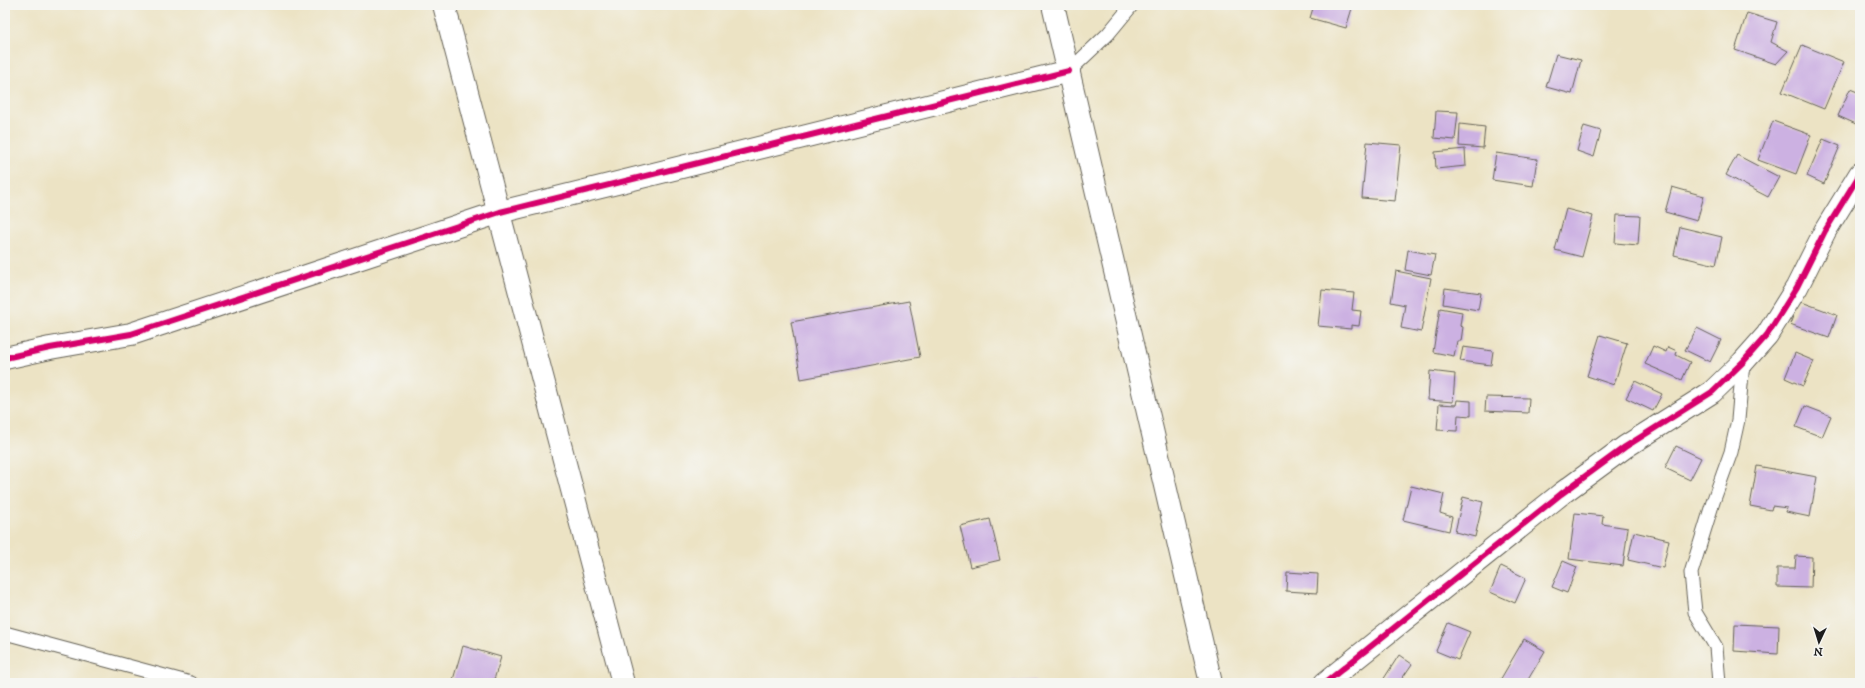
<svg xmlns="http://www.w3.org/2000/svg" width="1865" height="688" viewBox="0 0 1865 688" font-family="'IM FELL DW Pica',serif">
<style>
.building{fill:#ccb1e2}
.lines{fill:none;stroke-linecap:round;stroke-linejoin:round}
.lane-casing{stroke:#656257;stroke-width:15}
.street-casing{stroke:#656257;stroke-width:24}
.lane{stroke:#fff;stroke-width:13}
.street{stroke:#fff;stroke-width:22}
.cycleway-casing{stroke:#f6f6f2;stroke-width:8}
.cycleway{stroke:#d6006c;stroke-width:6}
</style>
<rect width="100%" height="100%" fill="#f6f6f2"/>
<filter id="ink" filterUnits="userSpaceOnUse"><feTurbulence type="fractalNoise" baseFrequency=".025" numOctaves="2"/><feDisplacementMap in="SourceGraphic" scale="8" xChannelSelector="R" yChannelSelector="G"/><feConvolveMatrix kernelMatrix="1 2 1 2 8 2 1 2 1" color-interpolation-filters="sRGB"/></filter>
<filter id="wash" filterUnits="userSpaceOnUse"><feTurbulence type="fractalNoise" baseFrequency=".012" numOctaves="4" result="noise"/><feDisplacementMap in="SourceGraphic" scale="16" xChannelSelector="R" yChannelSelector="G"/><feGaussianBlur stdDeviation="0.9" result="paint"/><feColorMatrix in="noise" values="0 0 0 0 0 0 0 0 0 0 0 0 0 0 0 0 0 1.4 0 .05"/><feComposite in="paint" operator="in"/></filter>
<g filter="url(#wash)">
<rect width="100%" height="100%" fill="#ece3c4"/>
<g id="blocks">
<g class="building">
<polygon points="1314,5 1353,5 1346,28 1310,18"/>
<polygon points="1747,13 1777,22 1771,42 1788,51 1776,64 1735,50"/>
<polygon points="1802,45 1844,62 1824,109 1782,92"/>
<polygon points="1556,54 1581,60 1572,94 1546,87"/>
<polygon points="1850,89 1860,93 1860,113 1856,124 1838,116"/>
<polygon points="1436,111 1458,112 1455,140 1434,138"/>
<polygon points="1773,121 1811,135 1796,174 1758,160"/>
<polygon points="1460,124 1485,127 1483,148 1459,146"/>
<polygon points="1584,126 1601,131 1594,157 1577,151"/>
<polygon points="1823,139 1840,146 1824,184 1807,176"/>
<polygon points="1367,142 1401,145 1395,201 1362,198"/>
<polygon points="1465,149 1466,166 1436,169 1435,152"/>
<polygon points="1496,153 1537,159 1533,186 1492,180"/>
<polygon points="1737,155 1779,177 1768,197 1726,175"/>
<polygon points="1672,187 1704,196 1697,221 1665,212"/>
<polygon points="1566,209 1593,216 1582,257 1555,250"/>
<polygon points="1617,215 1640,216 1638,245 1615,243"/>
<polygon points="1680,227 1722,237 1716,265 1674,255"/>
<polygon points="1408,250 1435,255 1431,275 1405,270"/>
<polygon points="1396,271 1431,278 1421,332 1401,328 1405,305 1391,302"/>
<polygon points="1445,288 1481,293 1478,310 1443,304"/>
<polygon points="1322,290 1354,293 1352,310 1361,311 1359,326 1351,325 1351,329 1318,326"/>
<polygon points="909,301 920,357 801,379 791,322"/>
<polygon points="1799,301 1837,315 1829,338 1790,324"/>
<polygon points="1440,308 1462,312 1460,326 1463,327 1461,341 1457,341 1454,356 1433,352"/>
<polygon points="1697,328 1721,340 1710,362 1685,350"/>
<polygon points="1600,335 1627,343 1614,385 1587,376"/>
<polygon points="1653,346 1666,352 1668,347 1677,351 1676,355 1690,362 1682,380 1645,364"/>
<polygon points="1463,347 1493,351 1491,365 1460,361"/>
<polygon points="1795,353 1814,361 1803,386 1785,378"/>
<polygon points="1430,371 1455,374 1453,402 1428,400"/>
<polygon points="1635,381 1662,394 1653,411 1626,398"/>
<polygon points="1486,397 1529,398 1528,413 1485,411"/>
<polygon points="1457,400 1471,401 1471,416 1458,415 1457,431 1437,430 1439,404 1456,405"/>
<polygon points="1805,406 1831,416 1822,437 1796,427"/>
<polygon points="1676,446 1701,458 1690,480 1665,468"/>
<polygon points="1757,466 1817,477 1810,517 1786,512 1787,508 1772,506 1771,510 1750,506"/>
<polygon points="1411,486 1444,494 1440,513 1452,517 1449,531 1403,520"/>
<polygon points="1463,497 1483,502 1475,537 1455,532"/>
<polygon points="1575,513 1603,516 1602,524 1628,528 1623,566 1569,559"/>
<polygon points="990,519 1000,560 970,567 960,526"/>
<polygon points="1634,532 1669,540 1663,568 1628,560"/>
<polygon points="1796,556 1812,557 1811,588 1777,587 1777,568 1795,568"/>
<polygon points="1563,561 1577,567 1567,593 1552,587"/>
<polygon points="1501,566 1526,578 1515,603 1490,592"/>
<polygon points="1287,572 1318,574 1317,593 1286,591"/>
<polygon points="1448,623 1470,632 1458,660 1436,651"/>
<polygon points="1735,624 1779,626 1778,654 1734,651"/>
<polygon points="1524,639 1545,651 1526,683 1500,683 1499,682"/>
<polygon points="463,646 501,657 493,683 452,683"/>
<polygon points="1399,655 1412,664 1399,683 1387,683 1383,680"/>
<polygon points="1036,680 1036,683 1006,683 1006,682"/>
</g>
</g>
</g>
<g filter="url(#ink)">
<use href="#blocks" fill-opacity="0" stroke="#656257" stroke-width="1"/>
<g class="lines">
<g class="lane-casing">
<g id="lane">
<polyline points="1069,71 1108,34 1132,5"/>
<polyline points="5,633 191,683"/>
<polyline points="1719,683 1716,647 1695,612 1691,573 1713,502 1731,452 1738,420 1743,362"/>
</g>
</g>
<g class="street-casing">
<g id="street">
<polyline points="444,5 623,683"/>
<polyline points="1053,5 1211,683"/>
<polyline points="5,358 50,348 131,334 500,212 1069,71"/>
<polyline points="1325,683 1561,494 1625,447 1712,392 1743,362 1767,335 1797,287 1825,231 1860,174"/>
</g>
</g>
<use href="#lane" class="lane"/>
<use href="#street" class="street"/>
<g class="cycleway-casing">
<g id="cycleway">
<polyline points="5,358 50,348 131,334 500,212 1069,71"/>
<polyline points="1325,683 1561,494 1625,447 1712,392 1743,362 1767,335 1797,287 1825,231 1860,174"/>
</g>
</g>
<use href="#cycleway" class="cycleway"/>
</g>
</g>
<rect width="1865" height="688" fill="none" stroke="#f6f6f2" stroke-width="20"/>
<g transform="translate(1819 642) rotate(184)" stroke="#f6f6f2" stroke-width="3" paint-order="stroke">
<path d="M0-3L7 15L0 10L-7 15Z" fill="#1c1c1c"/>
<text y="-6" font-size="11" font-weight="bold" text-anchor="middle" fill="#1c1c1c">N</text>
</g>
</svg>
